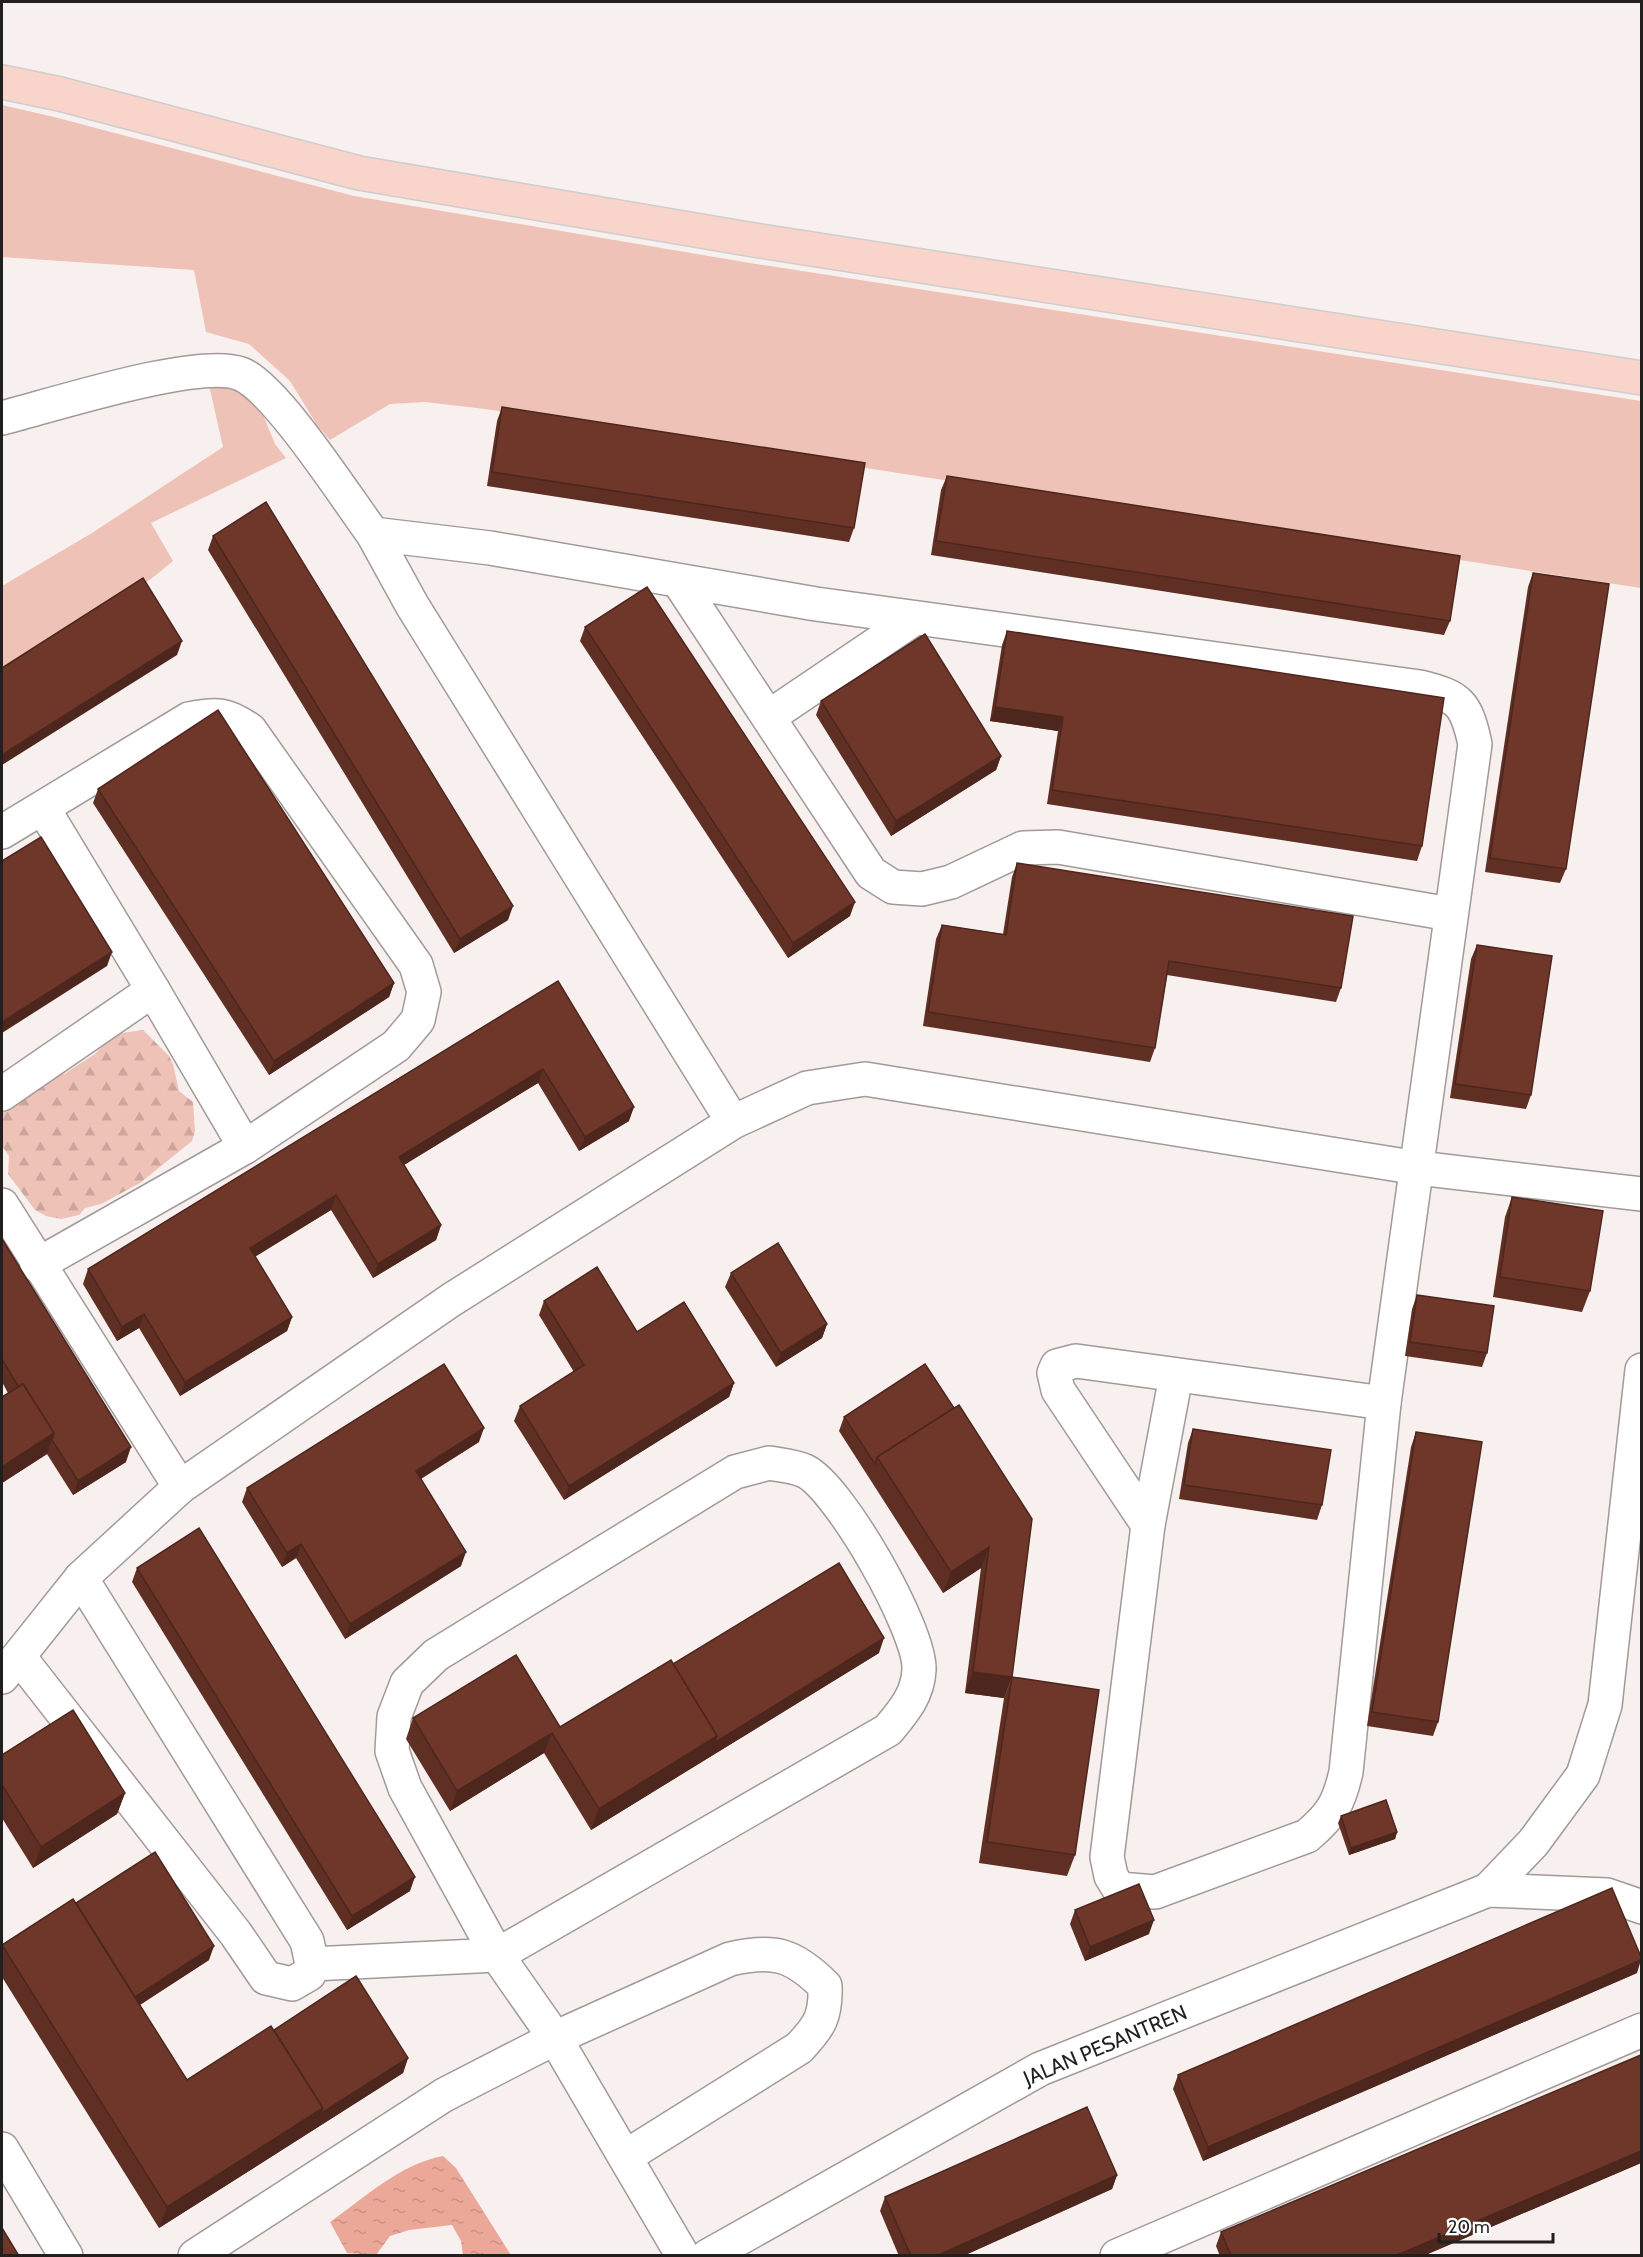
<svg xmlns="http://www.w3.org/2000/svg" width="1643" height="2257" viewBox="0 0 1643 2257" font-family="Cabin,sans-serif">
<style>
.grass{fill:#eec2b7}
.forest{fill:url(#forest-firs)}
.water{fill:url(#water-ripples)}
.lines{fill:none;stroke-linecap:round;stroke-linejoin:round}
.minor-casing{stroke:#a19a99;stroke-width:36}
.major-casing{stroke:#cecece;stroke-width:36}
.minor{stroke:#fff;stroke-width:33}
.major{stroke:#f9d4cb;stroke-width:33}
.wall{fill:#5f2f24}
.shaded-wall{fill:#4d261d}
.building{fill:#6e372a;stroke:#4d261d;stroke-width:1.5}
.labels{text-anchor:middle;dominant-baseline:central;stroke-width:6;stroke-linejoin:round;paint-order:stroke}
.street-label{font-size:21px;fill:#221f1f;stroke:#fff}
</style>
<defs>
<pattern id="forest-firs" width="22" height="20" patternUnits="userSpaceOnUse" patternTransform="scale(1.5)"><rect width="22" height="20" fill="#eec2b7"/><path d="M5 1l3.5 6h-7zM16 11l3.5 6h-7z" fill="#cca69d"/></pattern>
<pattern id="water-ripples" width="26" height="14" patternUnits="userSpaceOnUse" patternTransform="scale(1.5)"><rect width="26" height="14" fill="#eba899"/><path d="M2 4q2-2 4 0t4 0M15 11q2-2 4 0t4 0" fill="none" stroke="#c99083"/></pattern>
</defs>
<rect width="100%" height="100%" fill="#f7f0ee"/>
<g class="grass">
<polygon points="2,105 54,117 354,196 750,263 1641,401 1641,588 485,409 425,402 390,404 330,440 317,425 290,381 249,344 206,332 194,270 2,257"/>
<polygon points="229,379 261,410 275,444 286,458 151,523 173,561 151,579 2,674 2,586 92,533 223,447 209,385"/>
</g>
<polygon class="forest" points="143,1030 169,1056 173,1064 179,1091 193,1102 195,1132 192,1141 140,1183 101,1204 85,1208 79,1215 61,1219 46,1216 35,1210 8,1174 9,1156 2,1146 2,1111 54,1075 64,1074 95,1054 114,1034"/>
<path class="water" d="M443 2156 456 2168 511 2255H463L461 2241 452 2225 409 2230 390 2236 376 2255 347 2253 330 2222C364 2198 400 2164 443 2156Z"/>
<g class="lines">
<g class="minor-casing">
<g id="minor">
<path d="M2 418C50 406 200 357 241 374 276 388 347 499 373 534"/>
<polyline points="679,582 871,873 893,887 922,889 951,882 1023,848 1058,847 1450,914"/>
<polyline points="770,716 915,618"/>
<polyline points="43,808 153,990"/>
<path d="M2 832 189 719C217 713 227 714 250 730L416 965 424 992 418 1020 396 1046 245 1147 37 1265"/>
<polyline points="2,1094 153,990 245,1147"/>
<path d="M733 1122 412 605 373 534 490 548 816 604 1420 687C1460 697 1466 703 1475 744L1384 1403 1346 1772C1339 1803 1332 1815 1307 1836L1155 1892 1119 1889 1111 1876 1107 1857 1148 1525 1176 1376"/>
<polyline points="2,1205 180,1487 81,1578 2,1677"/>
<path d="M769 1463C780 1465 794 1466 805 1471 840 1488 921 1631 919 1670 918 1695 903 1712 888 1730L497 1955 405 1788 392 1751 394 1717 407 1683 436 1655 735 1472Z"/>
<polyline points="180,1487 451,1300 733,1122 807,1088 865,1079 1418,1168 1642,1194"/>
<polyline points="1148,1525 1058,1390 1054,1373 1057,1366 1076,1361 1384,1403"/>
<polyline points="20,1658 236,1934 266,1978 292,1984 309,1974 312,1964 307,1941 81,1578"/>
<polyline points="1488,1890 1533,1843 1583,1775 1605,1705 1642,1370"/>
<path d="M312 1964 497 1955 555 2038 730 1959C774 1949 793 1954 825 1986 826 2016 820 2026 799 2048L625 2157"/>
<polyline points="2,2149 66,2256"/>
<polyline points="195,2256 444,2095 555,2038 683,2256"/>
<polyline points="708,2256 1040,2069 1488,1890 1607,1895 1642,1907"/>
<polyline points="1117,2256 1642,2030"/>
</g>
</g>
<g class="major-casing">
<polyline id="major" points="2,82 60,94 359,173 754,240 1642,378"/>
</g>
<use href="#minor" class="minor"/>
<use href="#major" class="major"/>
</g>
<g class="wall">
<polygon points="502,407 854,528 849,542 487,486 497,421"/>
<polygon points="947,476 1450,621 1444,635 931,555 941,490"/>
<polygon points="213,536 508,920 454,953 208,550"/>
<polygon points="1533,573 1566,869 1560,883 1485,872 1528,587"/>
<polygon points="585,627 850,916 788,958 580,641"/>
<polygon points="1007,631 1422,846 1417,861 1047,804 1058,731 990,721 1002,645"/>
<polygon points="821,701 1001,756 996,770 891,836 816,715"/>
<polygon points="98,789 394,983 389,997 269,1075 93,803"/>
<polygon points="1017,863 1341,988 1336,1002 1167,975 1155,1048 1150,1062 923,1026 936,939 942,925 1003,934 1012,877"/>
<polygon points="1477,945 1531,1095 1526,1109 1450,1098 1471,959"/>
<polygon points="558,981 629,1121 579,1151 538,1083 404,1165 441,1225 436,1240 373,1278 331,1210 255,1256 292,1317 287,1331 180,1396 139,1328 117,1341 83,1284 88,1269"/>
<polygon points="1512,1197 1590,1291 1582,1312 1493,1297 1505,1217"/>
<polygon points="2,1239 126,1462 73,1495 47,1454 2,1483 2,1397 8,1393 2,1382"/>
<polygon points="731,1273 827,1324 822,1338 776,1367 725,1287"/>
<polygon points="1417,1295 1487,1353 1482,1367 1405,1356 1412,1309"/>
<polygon points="544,1301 637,1332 734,1383 729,1397 564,1500 514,1421 520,1406 574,1372 539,1315"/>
<polygon points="954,1408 1032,1519 1012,1677 1004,1698 965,1693 981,1568 943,1593 839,1431 844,1417"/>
<polygon points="1193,1429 1322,1505 1317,1520 1179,1499 1188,1443"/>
<polygon points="1416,1432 1438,1722 1433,1736 1367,1726 1411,1447"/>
<polygon points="479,1442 421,1479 461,1566 345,1639 296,1558 282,1567 242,1502 247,1488"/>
<polygon points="137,1568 410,1891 347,1930 132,1582"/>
<polygon points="879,1653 591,1830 544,1753 450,1811 406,1739 413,1718 560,1727 673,1664"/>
<polygon points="1012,1677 1075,1855 1067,1876 979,1863 1004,1698"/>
<polygon points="2,1755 125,1793 117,1814 33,1868 2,1818"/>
<polygon points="1341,1816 1397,1832 1395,1839 1349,1855 1338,1823"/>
<polygon points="76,1903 209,1960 140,2005 187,2080 274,2030 408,2058 403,2073 159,2228 2,1977 2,1945"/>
<polygon points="1075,1910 1149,1934 1085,1961 1070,1924"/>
<polygon points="1637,1973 1203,2161 1173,2089 1178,2075"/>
<polygon points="1641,2163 1423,2256 1220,2256 1216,2246 1221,2232"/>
<polygon points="1117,2175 1112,2189 963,2256 899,2256 880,2211 885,2197"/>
</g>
<g class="shaded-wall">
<polygon points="182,641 177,655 2,765 2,755"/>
<polygon points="995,707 1063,717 1058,731 990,721"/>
<polygon points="1001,756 996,770 891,836 896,821"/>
<polygon points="855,902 850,916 788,958 793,943"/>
<polygon points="513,906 508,920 454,953 460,939"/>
<polygon points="112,952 107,966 2,1033 2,1022"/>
<polygon points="394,983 389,997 269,1075 274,1061"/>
<polygon points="543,1069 538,1083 394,1171 399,1157"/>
<polygon points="634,1107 629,1121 579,1151 585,1137"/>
<polygon points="336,1195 331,1210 245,1263 250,1248"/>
<polygon points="441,1225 436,1240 373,1278 378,1264"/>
<polygon points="144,1314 139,1328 117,1341 122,1327"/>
<polygon points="292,1317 287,1331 180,1396 185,1382"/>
<polygon points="827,1324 822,1338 776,1367 781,1353"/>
<polygon points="734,1383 729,1397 564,1500 569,1486"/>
<polygon points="484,1428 479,1442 410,1485 416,1471"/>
<polygon points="54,1433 47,1454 2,1483 2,1467"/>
<polygon points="131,1447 126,1462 73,1495 78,1481"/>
<polygon points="301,1544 296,1558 282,1567 287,1553"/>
<polygon points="989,1547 981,1568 943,1593 951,1572"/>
<polygon points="466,1552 461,1566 345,1639 350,1624"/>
<polygon points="884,1638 879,1653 591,1830 599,1809 717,1736"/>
<polygon points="973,1672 1012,1677 1004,1698 965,1693"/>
<polygon points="552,1733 544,1753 450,1811 457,1791"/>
<polygon points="125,1793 117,1814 33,1868 41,1847"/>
<polygon points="1397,1832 1395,1839 1349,1855 1351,1848"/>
<polygon points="415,1877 410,1891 347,1930 352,1916"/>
<polygon points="1154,1920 1149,1934 1085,1961 1090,1947"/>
<polygon points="214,1946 209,1960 125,2014 131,2000"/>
<polygon points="1641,1960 1637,1973 1203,2161 1208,2147"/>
<polygon points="408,2058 403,2073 159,2228 167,2207 323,2108"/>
<polygon points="1641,2151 1641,2163 1423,2256 1395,2256"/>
<polygon points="1117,2175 1112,2189 963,2256 936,2256"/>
</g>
<g class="building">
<polygon points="502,407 865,463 854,528 492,472"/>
<polygon points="947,476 1460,556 1450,621 936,541"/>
<polygon points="266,502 513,906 460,939 213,536"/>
<polygon points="1533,573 1609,584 1566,869 1490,858"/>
<polygon points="143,578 182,641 2,755 2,668"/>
<polygon points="647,587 855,902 793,943 585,627"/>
<polygon points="1007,631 1444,698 1422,846 1052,790 1063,717 995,707"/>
<polygon points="925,634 1001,756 896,821 821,701"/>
<polygon points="218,710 394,983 274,1061 98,789"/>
<polygon points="41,837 112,952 2,1022 2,861"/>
<polygon points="1017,863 1353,916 1341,988 1169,961 1155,1048 928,1012 942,925 1006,935"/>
<polygon points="1477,945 1552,956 1531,1095 1455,1084"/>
<polygon points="558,981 634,1107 585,1137 543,1069 399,1157 441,1225 378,1264 336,1195 250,1248 292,1317 185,1382 144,1314 122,1327 88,1269"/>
<polygon points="1512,1197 1603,1211 1590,1291 1500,1277"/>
<polygon points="2,1239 131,1447 78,1481 52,1440 54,1433 23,1384 18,1386 2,1359"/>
<polygon points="778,1243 827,1324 781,1353 731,1273"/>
<polygon points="597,1267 637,1332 684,1302 734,1383 569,1486 520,1406 584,1365 544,1301"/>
<polygon points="1417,1295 1494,1306 1487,1353 1410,1342"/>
<polygon points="444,1364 484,1428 416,1471 466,1552 350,1624 301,1544 287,1553 247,1488"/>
<polygon points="925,1364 954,1408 877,1457 875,1464 844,1417"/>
<polygon points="23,1384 54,1433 2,1467 2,1397"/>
<polygon points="959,1405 1032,1519 1012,1677 973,1672 989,1547 951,1572 877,1457"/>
<polygon points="1193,1429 1331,1450 1322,1505 1184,1485"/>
<polygon points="1416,1432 1482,1442 1438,1722 1372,1712"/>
<polygon points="199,1528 415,1877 352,1916 137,1568"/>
<polygon points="839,1563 884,1638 714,1743 717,1736 673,1664"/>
<polygon points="516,1655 560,1727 671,1660 717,1736 599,1809 552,1733 457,1791 413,1718"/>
<polygon points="1012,1677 1099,1690 1075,1855 987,1842"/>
<polygon points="73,1710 125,1793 41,1847 2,1785 2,1755"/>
<polygon points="1386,1800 1397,1832 1351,1848 1341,1816"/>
<polygon points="155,1852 214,1946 135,1997 76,1903"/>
<polygon points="1139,1884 1154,1920 1090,1947 1075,1910"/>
<polygon points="1612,1888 1641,1957 1641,1960 1208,2147 1178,2075"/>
<polygon points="73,1899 187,2080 271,2026 323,2108 167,2207 2,1945"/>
<polygon points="356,1976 408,2058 320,2114 323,2108 274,2030"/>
<polygon points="1641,2055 1641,2151 1395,2256 1231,2256 1221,2232"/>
<polygon points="1087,2107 1117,2175 936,2256 911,2256 885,2197"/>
<polygon points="2,2228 19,2256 2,2256"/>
</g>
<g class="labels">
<g class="street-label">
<text transform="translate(1105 2045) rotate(-23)">JALAN PESANTREN</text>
</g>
</g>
<rect width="1643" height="2257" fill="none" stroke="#221f1f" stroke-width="6"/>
<path d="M1439 2233v9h114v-9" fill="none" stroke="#221f1f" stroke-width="3"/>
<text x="1448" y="2233" font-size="18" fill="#221f1f" stroke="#ffffff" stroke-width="4.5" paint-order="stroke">20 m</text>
</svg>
